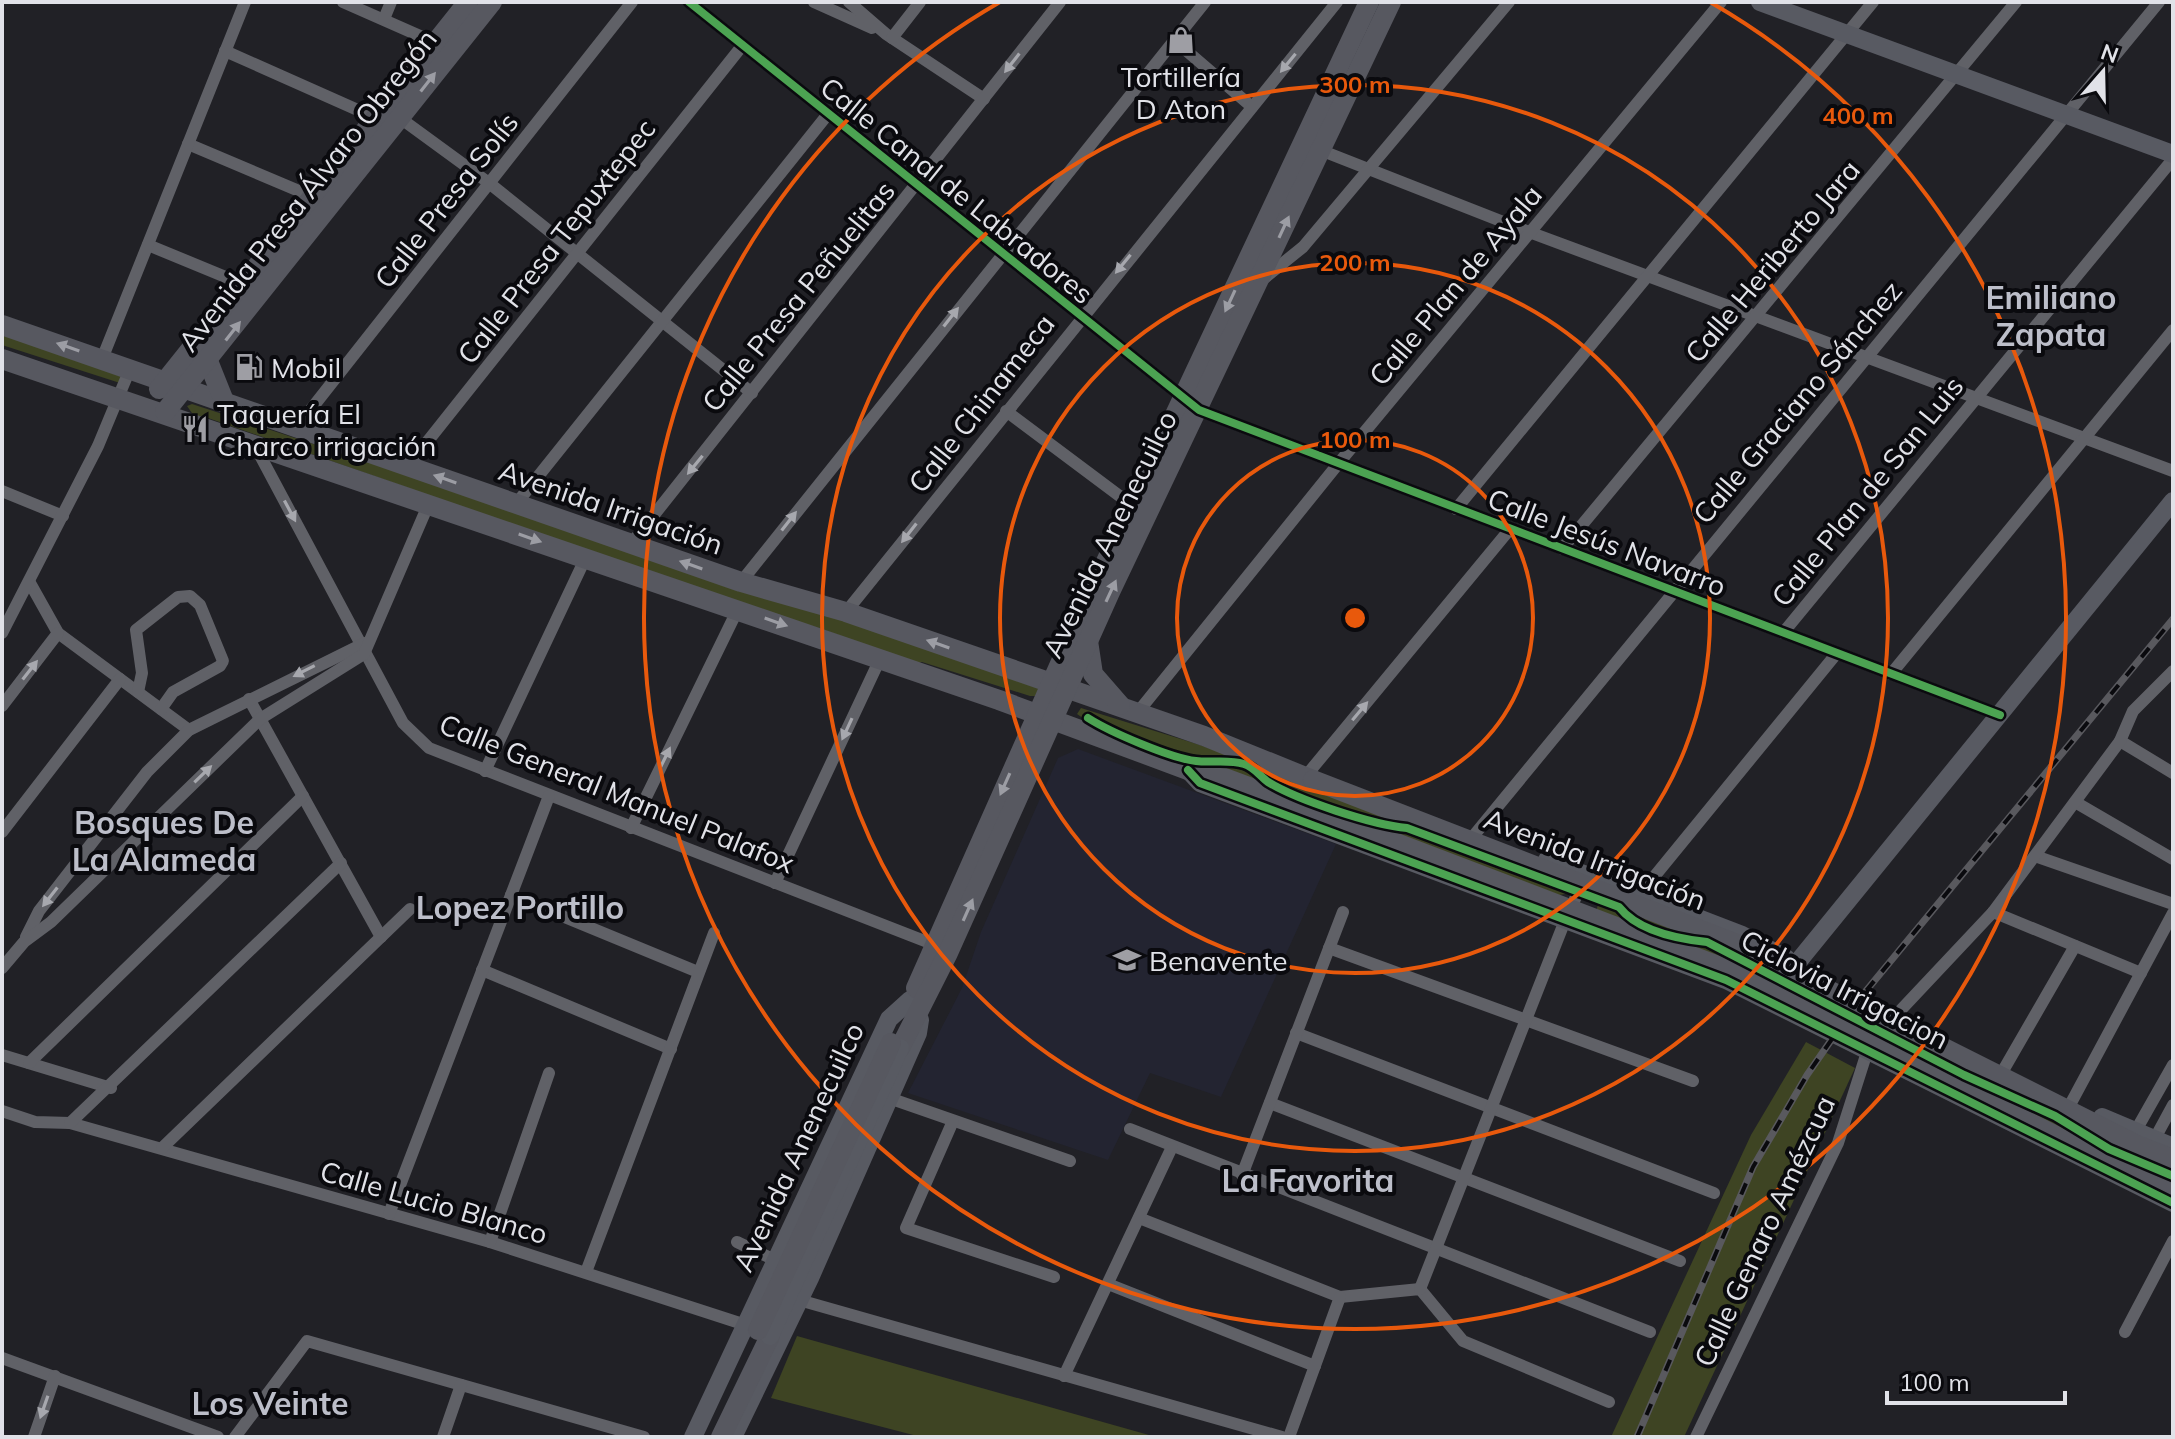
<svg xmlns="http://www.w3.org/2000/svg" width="2175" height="1439" viewBox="0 0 2175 1439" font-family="Mulish,sans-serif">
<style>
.built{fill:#232431}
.green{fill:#3e4423}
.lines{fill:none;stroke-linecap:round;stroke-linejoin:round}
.street{stroke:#606167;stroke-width:12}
.secondary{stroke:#585a62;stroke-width:18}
.primary{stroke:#575860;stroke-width:20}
.rail-casing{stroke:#59595e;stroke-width:7}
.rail{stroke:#0a0a0e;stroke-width:4;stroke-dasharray:12;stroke-linecap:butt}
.secondary-bridge{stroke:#585a62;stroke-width:18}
.primary-bridge{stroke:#575860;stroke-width:20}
.cycleway-casing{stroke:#0a0a0e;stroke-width:13}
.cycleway{stroke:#4ca352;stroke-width:8}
.oneway{fill:#a7a8ae}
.oneway2{fill:#9c9da4}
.ring{fill:none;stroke:#e8590c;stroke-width:4}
.labels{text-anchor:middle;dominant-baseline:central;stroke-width:8;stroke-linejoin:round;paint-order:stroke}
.poi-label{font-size:28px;fill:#e1e2e8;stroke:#0a0a0e;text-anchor:start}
.street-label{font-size:28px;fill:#e1e2e8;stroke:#0a0a0e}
.quarter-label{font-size:32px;font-weight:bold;fill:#bcbec9;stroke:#0a0a0e}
.centre{fill:#e8590c;stroke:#0a0a0e;stroke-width:4}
.ring-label{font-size:24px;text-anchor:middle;font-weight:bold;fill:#e8590c;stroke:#0a0a0e;stroke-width:8;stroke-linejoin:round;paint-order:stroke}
</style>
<rect width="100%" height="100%" fill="#212126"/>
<polygon class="built" points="1078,749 1336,844 1221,1097 1150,1073 1108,1160 908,1093 962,988 981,932 1058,758"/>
<g class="green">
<polygon points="2,334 120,376 122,380 120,383 2,345"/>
<polygon points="192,404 890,634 1040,687 1035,696 1030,696 922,662 914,664 822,629 760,611 208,418 194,416 187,406"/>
<polygon points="1081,708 1200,745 1573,882 1572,893 1559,895 1097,728 1077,714"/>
<polygon points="1602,893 1838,1002 1838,1007 1830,1017 1595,914"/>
<polygon points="1900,1032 2114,1141 2113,1152 2106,1154 1890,1049 1891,1038"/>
<polygon points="1806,1042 1855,1068 1684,1437 1611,1437 1751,1135"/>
<polygon points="797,1336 1156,1437 921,1437 771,1398"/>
</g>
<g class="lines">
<g class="street">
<polyline points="343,2 436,43"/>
<polyline points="689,2 1199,410 2000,715"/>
<polyline points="814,2 872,28"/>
<polyline points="849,2 886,34 984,99"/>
<polyline points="384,19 391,2"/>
<polyline points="892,38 920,2"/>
<polyline points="1174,40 1252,107"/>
<polyline points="225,51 378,119"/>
<polyline points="400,118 489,183 752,393"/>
<polyline points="188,144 318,199"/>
<polyline points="1320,150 1529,232 2173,471"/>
<polyline points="148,245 245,285"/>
<polyline points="1262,280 1303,247 1509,2"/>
<polyline points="102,359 245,2"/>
<polyline points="1006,411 1133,506"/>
<polyline points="297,427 632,2"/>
<polyline points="255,446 403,723 429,748 935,945"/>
<polyline points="408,466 742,46"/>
<polyline points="2,491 63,516"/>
<polyline points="516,504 828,114"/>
<polyline points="1456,509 1873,2"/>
<polyline points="631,544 1060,2"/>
<polyline points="1562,549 2016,2"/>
<polyline points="741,582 1205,2"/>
<polyline points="30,583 58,633 189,730"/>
<polyline points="846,612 1337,2"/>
<polyline points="2,633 98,446 130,369"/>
<polyline points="1783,633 2173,159"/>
<polyline points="1891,674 2173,330"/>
<polyline points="138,692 142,673 136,630 178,597 190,596 200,605 223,661 220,666 173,692 161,709"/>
<polyline points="249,699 381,937"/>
<polyline points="2,706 58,633"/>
<polyline points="1138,712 1338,464 1721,2"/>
<polyline points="2120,741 2173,773"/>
<polyline points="485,771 586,557"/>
<polyline points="1310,771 1510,529"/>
<polyline points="2075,802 2173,859"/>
<polyline points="631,828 738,609"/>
<polyline points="2,832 120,679"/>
<polyline points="1475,834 2159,2"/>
<polyline points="2035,856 2173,904"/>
<polyline points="775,883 880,659"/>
<polyline points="1640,894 1837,653"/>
<polyline points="511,895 698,972"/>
<polyline points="1993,912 2141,973"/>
<polyline points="26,937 39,911 147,772 189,730 365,643"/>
<polyline points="1329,948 1693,1081"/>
<polyline points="2,968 24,942 51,922 260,719 364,654 429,503"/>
<polyline points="482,970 671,1049"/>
<polyline points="1296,1033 1714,1193"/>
<polyline points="2,1055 111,1088"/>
<polyline points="29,1063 303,796"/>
<polyline points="2004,1069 2075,946"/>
<polyline points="889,1098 1070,1161"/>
<polyline points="1270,1103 1680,1261"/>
<polyline points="2071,1103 2173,913"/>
<polyline points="2,1111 35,1122 70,1123 490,1242 752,1327"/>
<polyline points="953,1121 906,1228 1054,1277"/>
<polyline points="70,1123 341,863"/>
<polyline points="1130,1129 1650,1332"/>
<polyline points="2135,1132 2173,1065"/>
<polyline points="2154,1140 2173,1105"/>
<polyline points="162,1148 410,909"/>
<polyline points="1242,1175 1343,912"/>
<polyline points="389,1214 549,796"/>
<polyline points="1139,1218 1340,1297 1420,1289 1463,1341 1609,1402"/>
<polyline points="490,1242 549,1073"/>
<polyline points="737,1242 781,1263"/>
<polyline points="586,1272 714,933"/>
<polyline points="1108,1284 1315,1366"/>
<polyline points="1420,1289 1566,918 1584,880"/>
<polyline points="799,1300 1282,1437"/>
<polyline points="2125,1332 2173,1241"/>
<polyline points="2,1358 218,1437"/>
<polyline points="1064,1376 1172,1147"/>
<polyline points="34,1437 55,1376"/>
<polyline points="235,1437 307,1341 644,1437"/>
<polyline points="443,1437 461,1385"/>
<polyline points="1289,1437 1340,1297"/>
<polyline points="1696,1437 1838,1143 1867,1052 1897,1014 1993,912 2120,741 2133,711 2173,671"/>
</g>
<g class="secondary">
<polyline points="1760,2 2173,154"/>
<polyline points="1188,770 1200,783 1726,980 2173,1203"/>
<polyline points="1547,860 1742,935 1786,958"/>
<polyline points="1797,963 2173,501"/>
<polyline points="2102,1117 2173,1147"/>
<polyline points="693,1437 889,1019 910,1000"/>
<polyline points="733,1437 810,1278 918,1033 920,1020"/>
</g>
<g class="primary">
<polyline points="2,325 741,582 846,612 1066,688 1204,736 1313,780"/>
<polyline points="2,359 999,700 1188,770 1206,771 1302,807"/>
<polyline points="208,361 224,401"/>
<polyline points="159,389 468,2"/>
<polyline points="165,412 492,2"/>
<polyline points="1088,641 1093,674 1120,705"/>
<polyline points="916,988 1095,585 1369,2"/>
<polyline points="900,1048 948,953 1111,590 1391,2"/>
<polyline points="721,1437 770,1336"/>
</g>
<g class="rail-casing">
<polyline id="rail" points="1637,1437 1753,1167 1807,1075 1861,997 2173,619"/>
</g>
<use href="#rail" class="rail"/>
<polyline class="secondary-bridge" points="770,1336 900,1048"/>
<g class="primary-bridge">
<polyline points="1313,780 1737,944 2137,1145 2173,1159"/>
<polyline points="1302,807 1729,970 2125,1171 2173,1190"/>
<polyline points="758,1330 891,1043"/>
</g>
<g class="cycleway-casing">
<g id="cycleway">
<polyline points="689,2 1199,410 2000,715"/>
<path d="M1088 718C1110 732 1170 758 1196 761 1212 763 1228 759 1244 764 1254 767 1260 776 1268 782 1297 800 1373 825 1407 828L1619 907C1638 931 1678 939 1707 942L1964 1075 2055 1116 2109 1149 2173 1176"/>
<polyline points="1188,770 1200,783 1726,980 2173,1203"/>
</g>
</g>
<use href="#cycleway" class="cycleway"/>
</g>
<defs><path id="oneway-solid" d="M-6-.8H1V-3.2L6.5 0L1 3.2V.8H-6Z" transform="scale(2)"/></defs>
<g class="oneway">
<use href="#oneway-solid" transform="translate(1012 63) rotate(128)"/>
<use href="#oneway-solid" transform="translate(1288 63) rotate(129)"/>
<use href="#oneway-solid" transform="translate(1123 264) rotate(129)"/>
<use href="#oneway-solid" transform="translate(951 317) rotate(-52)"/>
<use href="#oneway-solid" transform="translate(695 465) rotate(129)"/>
<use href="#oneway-solid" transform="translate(290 511) rotate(62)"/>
<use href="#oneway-solid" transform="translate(789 521) rotate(-52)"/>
<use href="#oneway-solid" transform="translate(909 533) rotate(128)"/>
<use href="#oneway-solid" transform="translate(30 670) rotate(-52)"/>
<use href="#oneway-solid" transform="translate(304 671) rotate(153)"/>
<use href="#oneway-solid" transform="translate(1360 711) rotate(-50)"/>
<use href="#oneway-solid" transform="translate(847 729) rotate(115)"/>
<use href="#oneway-solid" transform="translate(665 758) rotate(-64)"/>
<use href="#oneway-solid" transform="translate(203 774) rotate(-44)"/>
<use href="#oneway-solid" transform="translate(50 897) rotate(128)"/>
<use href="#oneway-solid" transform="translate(44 1407) rotate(109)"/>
</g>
<g class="oneway2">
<use href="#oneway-solid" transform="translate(428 82) rotate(-52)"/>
<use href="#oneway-solid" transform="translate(1284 227) rotate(-65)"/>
<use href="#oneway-solid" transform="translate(1230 301) rotate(115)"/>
<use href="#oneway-solid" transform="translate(233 331) rotate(-52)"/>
<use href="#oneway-solid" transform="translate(68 347) rotate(-161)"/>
<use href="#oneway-solid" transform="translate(445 479) rotate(-161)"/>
<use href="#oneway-solid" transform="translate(530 538) rotate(19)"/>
<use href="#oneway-solid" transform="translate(691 565) rotate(-161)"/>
<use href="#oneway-solid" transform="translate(1111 591) rotate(-65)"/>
<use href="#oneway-solid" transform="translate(776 622) rotate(19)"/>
<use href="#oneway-solid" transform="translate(938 644) rotate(-161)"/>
<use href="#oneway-solid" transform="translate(1005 784) rotate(114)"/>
<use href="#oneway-solid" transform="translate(968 910) rotate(-66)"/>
</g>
<g class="ring">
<circle cx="1355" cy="618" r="178"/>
<circle cx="1355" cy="618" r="355"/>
<circle cx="1355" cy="618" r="533"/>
<path d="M1710 2A711 711 0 1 1 1000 2"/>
</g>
<defs>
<g id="shop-bare" transform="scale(2.16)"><path d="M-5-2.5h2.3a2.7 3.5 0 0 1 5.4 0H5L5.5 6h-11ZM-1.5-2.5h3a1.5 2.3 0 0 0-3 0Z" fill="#9e9ea4" stroke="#0a0a0e" stroke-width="2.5" paint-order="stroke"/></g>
<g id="fuel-bare" transform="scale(2.16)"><path d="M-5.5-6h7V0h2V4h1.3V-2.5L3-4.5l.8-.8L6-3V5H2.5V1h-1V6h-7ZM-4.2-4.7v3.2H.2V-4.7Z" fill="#9e9ea4" stroke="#0a0a0e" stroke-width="2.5" paint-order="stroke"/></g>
<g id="restaurant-bare" transform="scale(2.16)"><path d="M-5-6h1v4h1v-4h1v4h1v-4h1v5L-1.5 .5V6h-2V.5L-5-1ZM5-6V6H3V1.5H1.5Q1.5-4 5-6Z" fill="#9e9ea4" stroke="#0a0a0e" stroke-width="2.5" paint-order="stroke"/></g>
<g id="university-bare" transform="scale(2.16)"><path d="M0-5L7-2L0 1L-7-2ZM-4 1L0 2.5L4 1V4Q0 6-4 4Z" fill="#9e9ea4" stroke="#0a0a0e" stroke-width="2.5" paint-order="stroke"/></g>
</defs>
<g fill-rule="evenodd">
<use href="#shop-bare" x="1181" y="40"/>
<use href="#fuel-bare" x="249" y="367"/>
<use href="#restaurant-bare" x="195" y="429"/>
<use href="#university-bare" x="1127" y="960"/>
</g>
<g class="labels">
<g class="poi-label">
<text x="1181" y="76" text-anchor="middle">Tortillería<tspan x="1181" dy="32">D Aton</tspan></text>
<text x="271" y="367">Mobil</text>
<text x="217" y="413">Taquería El<tspan x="217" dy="32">Charco irrigación</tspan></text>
<text x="1149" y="960">Benavente</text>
</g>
<g class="street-label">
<text transform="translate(307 190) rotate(-52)">Avenida Presa Álvaro Obregón</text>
<text transform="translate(957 190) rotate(39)">Calle Canal de Labradores</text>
<text transform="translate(446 200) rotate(-52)">Calle Presa Solís</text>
<text transform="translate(556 241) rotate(-52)">Calle Presa Tepuxtepec</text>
<text transform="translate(1772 261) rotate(-50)">Calle Heriberto Jara</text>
<text transform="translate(1455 285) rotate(-50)">Calle Plan de Ayala</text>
<text transform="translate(798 296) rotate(-51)">Calle Presa Peñuelitas</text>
<text transform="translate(1797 402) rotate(-50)">Calle Graciano Sánchez</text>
<text transform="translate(981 403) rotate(-52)">Calle Chinameca</text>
<text transform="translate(1867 491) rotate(-51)">Calle Plan de San Luis</text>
<text transform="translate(611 507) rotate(19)">Avenida Irrigación</text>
<text transform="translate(1109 534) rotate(-64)">Avenida Anenecuilco</text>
<text transform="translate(1607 542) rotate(21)">Calle Jesús Navarro</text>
<text transform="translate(617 793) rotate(22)">Calle General Manuel Palafox</text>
<text transform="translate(1595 859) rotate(21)">Avenida Irrigación</text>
<text transform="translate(1845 989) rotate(27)">Ciclovia Irrigacion</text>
<text transform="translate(798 1147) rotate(-65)">Avenida Anenecuilco</text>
<text transform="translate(434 1202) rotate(16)">Calle Lucio Blanco</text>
<text transform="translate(1764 1231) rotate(-65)">Calle Genaro Amézcua</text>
</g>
<g class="quarter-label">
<text x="2051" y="297">Emiliano<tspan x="2051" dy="37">Zapata</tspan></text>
<text x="164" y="822">Bosques De<tspan x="164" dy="37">La Alameda</tspan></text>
<text x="520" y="907">Lopez Portillo</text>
<text x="1308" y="1180">La Favorita</text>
<text x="270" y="1403">Los Veinte</text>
</g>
</g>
<circle cx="1355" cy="618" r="12" class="centre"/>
<g class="ring-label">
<text x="1355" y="93">300 m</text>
<text x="1858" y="124">400 m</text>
<text x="1355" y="271">200 m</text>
<text x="1355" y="448">100 m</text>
</g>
<rect width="2175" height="1439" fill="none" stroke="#e1e2e8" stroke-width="8"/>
<g transform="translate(2103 72) rotate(20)" stroke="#0a0a0e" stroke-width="6" paint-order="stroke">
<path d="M0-6L14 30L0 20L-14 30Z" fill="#e1e2e8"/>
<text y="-12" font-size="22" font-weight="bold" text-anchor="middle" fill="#e1e2e8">N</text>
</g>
<path d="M1887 1391v12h178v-12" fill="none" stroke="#e1e2e8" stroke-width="4"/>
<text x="1899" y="1391" font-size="24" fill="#e1e2e8" stroke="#0a0a0e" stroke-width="6" paint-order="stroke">100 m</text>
</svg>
